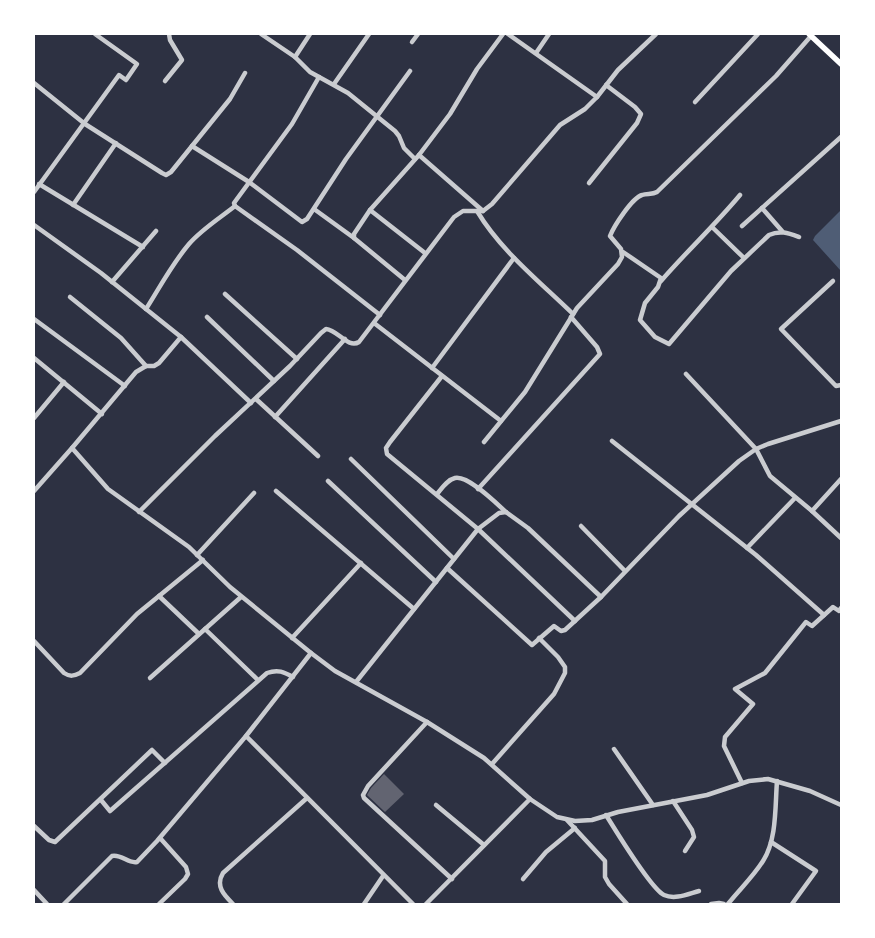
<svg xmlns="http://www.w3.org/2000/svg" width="875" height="938" viewBox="0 0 875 938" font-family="Inter,sans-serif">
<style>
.water{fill:#4f5d75}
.building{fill:#626471}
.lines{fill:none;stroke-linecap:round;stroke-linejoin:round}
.minor{stroke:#caccd0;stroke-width:4.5}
.secondary{stroke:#fff;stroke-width:5.5}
</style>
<rect width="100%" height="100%" fill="#2d3142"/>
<polygon class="water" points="841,210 841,271 813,240 815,236"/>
<polygon class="building" points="384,774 404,794 385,812 367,795 371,788"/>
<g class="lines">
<g class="minor">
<polyline points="261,34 295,57 310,72 348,93 395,131 399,136 404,148 415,159"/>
<polyline points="412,42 418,34"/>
<polyline points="536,53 549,34"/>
<polyline points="295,57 310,34"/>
<polyline points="245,73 230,99 192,146 249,182 302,222 307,219 346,159 410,71"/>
<polyline points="319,77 292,124 234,203 235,206 297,250 380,315"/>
<polyline points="165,81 182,60 170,40 169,34"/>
<polyline points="34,83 85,124 162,173 166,175 171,172 192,146"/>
<polyline points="334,84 369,34"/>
<polyline points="597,97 618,70 656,34"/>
<polyline points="695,102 758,34"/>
<polyline points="419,155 483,211"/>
<polyline points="589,183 637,123 641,114 635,107 606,85"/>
<polyline points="39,184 143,247"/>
<polyline points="34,192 119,75 126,80 137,64 95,34"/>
<polyline points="73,205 116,143"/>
<polyline points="762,208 782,231"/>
<polyline points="314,209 354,238"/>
<polyline points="370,210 419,155 450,114 477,69 503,34"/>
<path d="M477 211C501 251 539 281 573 314"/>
<polyline points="34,225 101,273 181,337 251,403"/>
<polyline points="742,226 841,137"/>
<polyline points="712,227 744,258"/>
<path d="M623 252 661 278 658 287 645 303 640 320 655 337 669 344 731 271 769 235C780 230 788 233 799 237"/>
<polyline points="405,280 354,238 354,234 370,210 425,253"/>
<path d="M661 281C687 251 715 225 740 195"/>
<polyline points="833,281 781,329 836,386 841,385"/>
<polyline points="112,282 156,231"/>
<polyline points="225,294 297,359"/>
<polyline points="70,297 121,338 146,366"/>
<path d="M146 309C160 287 172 264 189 244 202 229 220 218 235 206"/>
<polyline points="207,317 274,381"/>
<polyline points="34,319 125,386"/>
<polyline points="374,323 501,421"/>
<polyline points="34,358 102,414"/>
<polyline points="432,368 514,258"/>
<polyline points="686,374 756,449 770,476 812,511 841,538"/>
<polyline points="442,376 390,442 386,448 387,454 478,529 575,621"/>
<polyline points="256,399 318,456"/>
<polyline points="275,417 345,339"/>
<polyline points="34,418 64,382"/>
<polyline points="612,441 756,555 824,615"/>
<path d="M484 442 525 392 577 308 618 264 622 257 621 249 610 236C614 226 632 198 642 195 647 193 652 195 657 192L776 76 811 36"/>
<polyline points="72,448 136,372 146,366 154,366 159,363 181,337"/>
<polyline points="351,459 454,559"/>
<polyline points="328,481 436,582"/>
<polyline points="478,489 600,354 597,347 571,317"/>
<polyline points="34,491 72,448 108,489 189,547 230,587 311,653 335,671 427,722 484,758 530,799 557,817 575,821 592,820 618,812 707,795 749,781 768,779 810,791 841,805"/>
<polyline points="276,491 414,609"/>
<path d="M437 494C442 488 447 480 455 478 468 475 496 503 506 512"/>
<polyline points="812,511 841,479"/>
<path d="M139 512 215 436 290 366 321 333 326 329C338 330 348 349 359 342L454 217 463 211H483L492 204 560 125 585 109 597 97 508 34"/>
<polyline points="581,526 625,571"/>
<polyline points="747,548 795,498"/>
<polyline points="197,555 254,493"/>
<polyline points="447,568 532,645 554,626 561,631 565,630 601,597 679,516 739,461 756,449 768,444 841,421"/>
<polyline points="159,596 199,634"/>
<polyline points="205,629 258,680"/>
<polyline points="292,638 361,563"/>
<path d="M34 641 64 673C70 677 74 676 80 673L137 614 203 560"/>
<polyline points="150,678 241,597"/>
<polyline points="356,682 478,529 499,513 506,512 528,528 601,597"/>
<polyline points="427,722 368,786 363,795 364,798 452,879"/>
<polyline points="246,736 413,904"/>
<polyline points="614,749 653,805"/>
<polyline points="492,764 554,694 565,673 565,667 558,657 539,638"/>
<polyline points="742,783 724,746 725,737 753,704 735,689 765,673 806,622 812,626 833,607 839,611 841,608"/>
<path d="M101 800 110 811 267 673C278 669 284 672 293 677"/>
<polyline points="673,801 692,830 694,837 685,851"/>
<polyline points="436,805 484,845"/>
<path d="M606 815C616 831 651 889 664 895 675 900 688 894 699 891"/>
<polyline points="567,820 605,861 605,877 609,884 627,904"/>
<polyline points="34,826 49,840 55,842 152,750 165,763"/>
<polyline points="771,842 816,871 792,904"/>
<polyline points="523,879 546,852 575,828"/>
<polyline points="34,890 47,904"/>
<path d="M64 904 112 856C122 854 128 864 137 862L157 841 246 736 311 653"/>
<polyline points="159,904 185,879 188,874 186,867 160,838"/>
<path d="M233 904C224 895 215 886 223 873L307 798"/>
<polyline points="364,904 383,876"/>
<polyline points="426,904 530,799"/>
<polyline points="711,904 719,903 724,904"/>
<path d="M728 904C739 890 753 877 763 861 777 839 775 807 777 781"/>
</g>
<polyline class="secondary" points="809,34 841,64"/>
</g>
<rect width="875" height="938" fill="none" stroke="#ffffff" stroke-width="70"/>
</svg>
